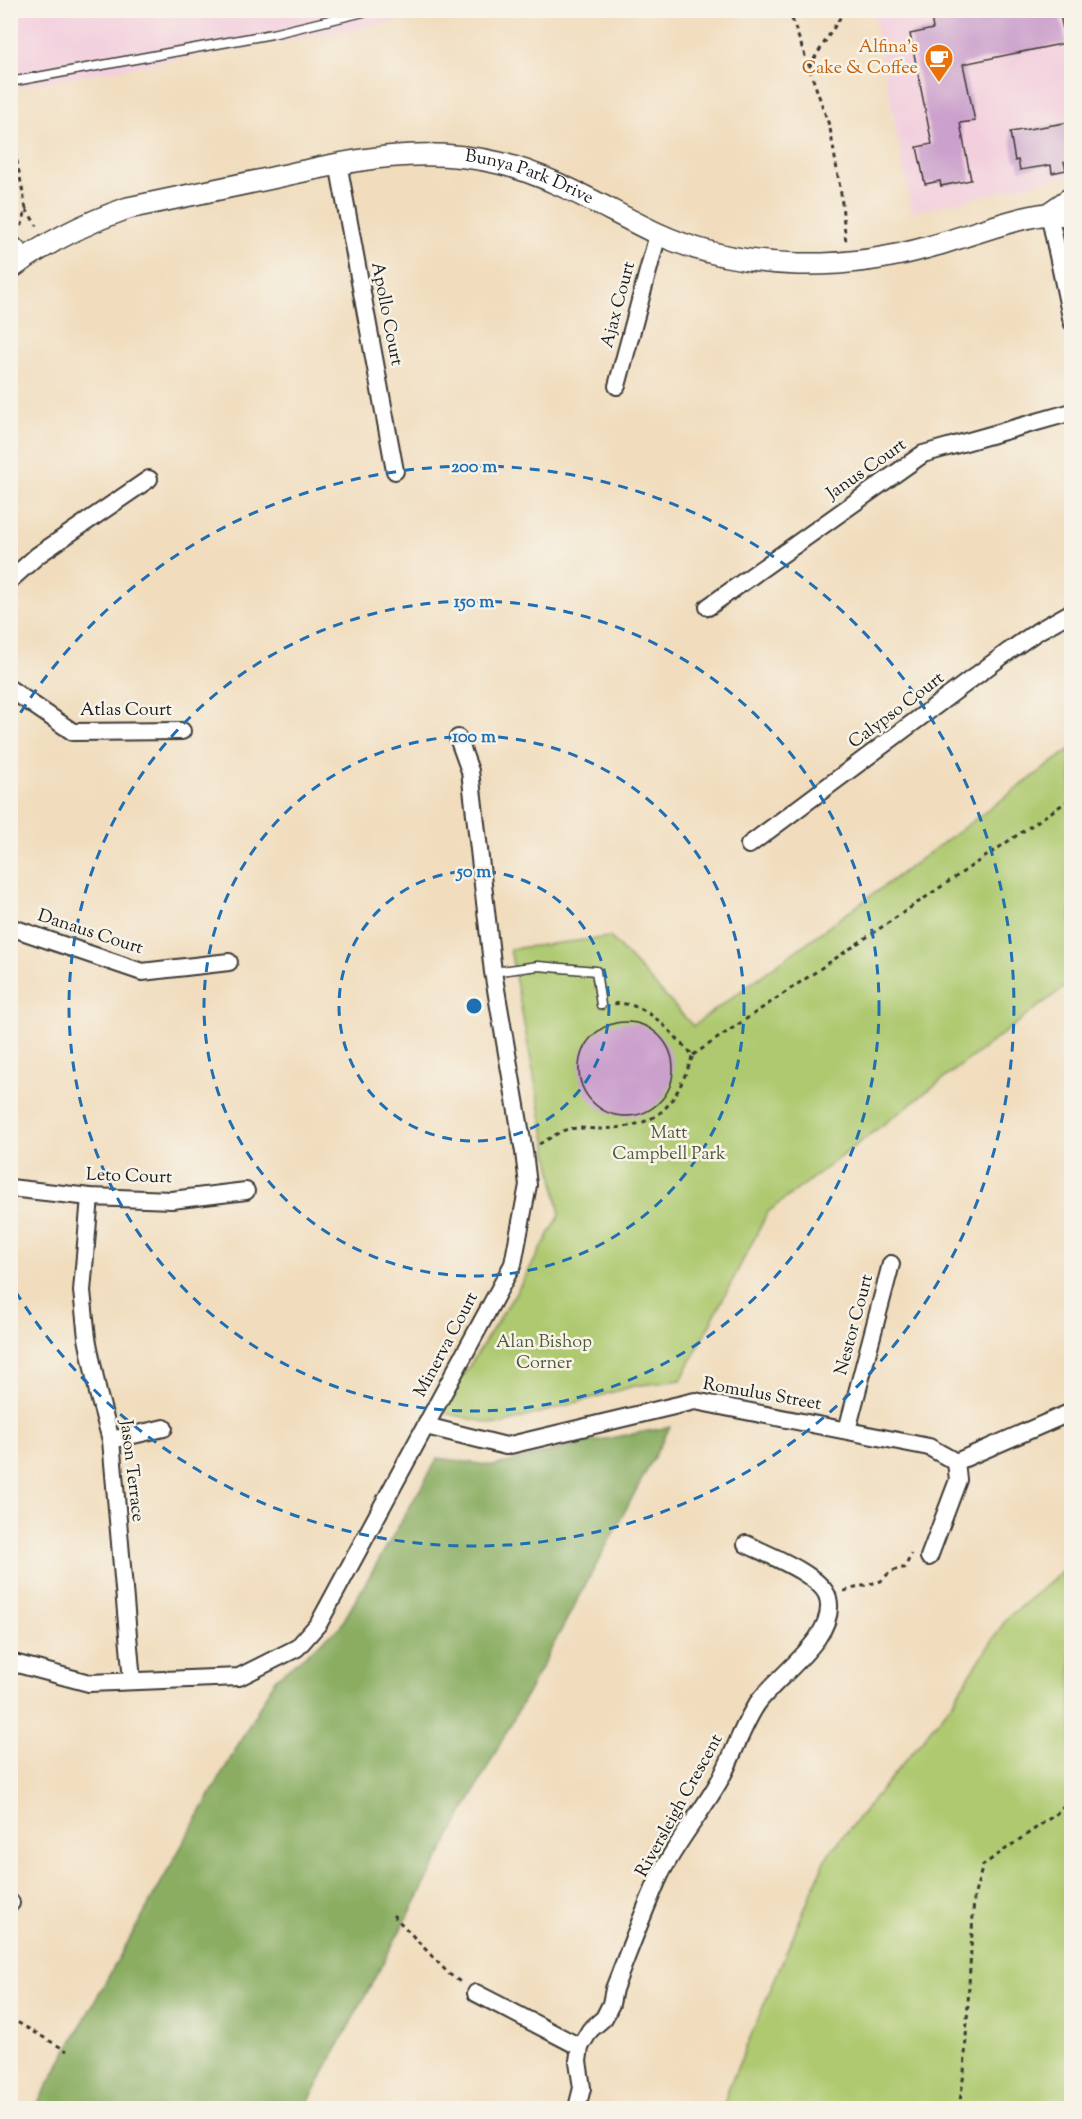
<svg xmlns="http://www.w3.org/2000/svg" width="1082" height="2119" viewBox="0 0 1082 2119" font-family="'Sorts Mill Goudy',serif">
<style>
.built{fill:#f3cfde}
.green{fill:#aec96f;stroke:#657246;stroke-width:1.5}
.forest{fill:#8aad62;stroke:#53643f;stroke-width:1.5}
.building{fill:#cba0cc}
.lines{fill:none;stroke-linecap:round;stroke-linejoin:round}
.service-casing{stroke:#3c3934;stroke-width:11}
.minor-casing{stroke:#3c3934;stroke-width:20}
.tertiary-casing{stroke:#3c3934;stroke-width:24}
.path{stroke:#3c3934;stroke-width:3;stroke-dasharray:4.5 4.5;stroke-linecap:butt}
.service{stroke:#fff;stroke-width:8}
.minor{stroke:#fff;stroke-width:16}
.tertiary{stroke:#fff;stroke-width:21}
.ring{fill:none;stroke:#1f6fb2;stroke-width:3;stroke-dasharray:10 8}
.labels{text-anchor:middle;dominant-baseline:central;stroke-width:5;stroke-linejoin:round;paint-order:stroke}
.food-label{font-size:18px;fill:#c56008;stroke:#f7f3e8;text-anchor:end}
.street-label{font-size:18px;fill:#1c1c1c;stroke:#f7f3e8}
.park-label{font-size:18px;fill:#4f5939;stroke:#f7f3e8}
.centre{fill:#1f6fb2;stroke:#f7f3e8;stroke-width:3}
.ring-label{font-size:18px;text-anchor:middle;font-weight:bold;fill:#1f6fb2;stroke:#f7f3e8;stroke-width:5;stroke-linejoin:round;paint-order:stroke}
</style>
<rect width="100%" height="100%" fill="#f7f3e8"/>
<filter id="ink" filterUnits="userSpaceOnUse"><feTurbulence type="fractalNoise" baseFrequency=".0167" numOctaves="2"/><feDisplacementMap in="SourceGraphic" scale="12" xChannelSelector="R" yChannelSelector="G"/><feConvolveMatrix kernelMatrix="1 2 1 2 8 2 1 2 1" color-interpolation-filters="sRGB"/></filter>
<filter id="wash" filterUnits="userSpaceOnUse"><feTurbulence type="fractalNoise" baseFrequency=".008" numOctaves="4" result="noise"/><feDisplacementMap in="SourceGraphic" scale="24" xChannelSelector="R" yChannelSelector="G"/><feGaussianBlur stdDeviation="1.35" result="paint"/><feColorMatrix in="noise" values="0 0 0 0 0 0 0 0 0 0 0 0 0 0 0 0 0 1.4 0 .05"/><feComposite in="paint" operator="in"/></filter>
<g filter="url(#wash)">
<rect width="100%" height="100%" fill="#f1ddbe"/>
<g class="built">
<polygon points="11,11 461,11 11,88"/>
<polygon points="873,11 1071,11 1071,175 912,212"/>
</g>
<g class="green">
<polygon points="1071,749 1071,982 768,1212 681,1380 634,1386 498,1425 440,1412 520,1286 560,1215 510,949 610,937 693,1026"/>
<polygon points="1071,1564 1071,2108 724,2108 727,2092 827,1856 949,1707 1007,1618"/>
</g>
<polygon class="forest" points="670,1427 305,2108 35,2108 275,1679 340,1627 438,1458 493,1466 588,1442"/>
<g id="blocks">
<g class="building">
<polygon points="962,10 1059,10 1066,43 963,64 975,121 960,123 971,180 941,186 940,181 925,184 917,147 932,144 910,34 933,29 931,17"/>
<polygon points="1071,122 1071,160 1064,162 1066,170 1052,173 1051,165 1020,170 1018,160 1015,161 1010,132"/>
<circle cx="626" cy="1069" r="47"/>
</g>
</g>
</g>
<g filter="url(#ink)">
<use href="#blocks" fill-opacity="0" stroke="#3c3934" stroke-width="1.5"/>
<g class="lines">
<g class="service-casing">
<g id="service">
<polyline points="10,82 272,34 372,10"/>
<polyline points="10,236 29,255"/>
<polyline points="493,972 538,966 596,971 601,1005"/>
</g>
</g>
<g class="minor-casing">
<g id="minor">
<polyline points="338,163 395,471"/>
<polyline points="1049,213 1072,322"/>
<polyline points="617,386 658,234"/>
<polyline points="10,580 38,555 149,479"/>
<polyline points="708,607 923,454 1072,412"/>
<polyline points="10,689 73,732 182,731"/>
<polyline points="749,845 1009,651 1038,631 1072,612"/>
<polyline points="10,927 142,972 229,962"/>
<polyline points="10,1188 90,1197 172,1200 246,1191"/>
<polyline points="90,1197 82,1291 87,1338 98,1393 111,1440 132,1681"/>
<polyline points="426,1426 506,1446 695,1401 929,1447 956,1462 958,1480 929,1557"/>
<polyline points="847,1430 891,1264"/>
<polyline points="111,1440 164,1428"/>
<polyline points="956,1462 1069,1413"/>
<polyline points="10,1662 89,1683 239,1677 297,1648 319,1623 513,1264 528,1185 524,1152 493,972 470,771 458,738"/>
<polyline points="10,1903 11,1903"/>
<polyline points="476,1993 580,2047"/>
<path d="M577 2108 582 2088 578 2061 580 2047 590 2030 604 2018 611 2004 614 1989C629 1951 643 1912 660 1875 677 1841 703 1811 721 1778 734 1754 742 1726 757 1704 777 1675 838 1637 828 1598 822 1575 766 1554 746 1544"/>
</g>
</g>
<g class="tertiary-casing">
<g id="tertiary">
<polyline points="1049,213 1072,197"/>
<path id="s1" d="M10 269C47 242 85 223 128 208 176 198 224 188 272 178 349 161 420 144 499 163 555 177 604 208 656 233 699 253 750 263 798 264 843 265 887 259 929 247 966 237 1009 219 1047 214 1055 213 1064 215 1072 216"/>
</g>
</g>
<g class="path">
<polyline points="789,10 830,128 841,194 846,243"/>
<polyline points="809,67 845,10"/>
<polyline points="10,125 26,209 21,229"/>
<polyline points="26,209 37,226"/>
<polyline points="693,1055 1072,798"/>
<path d="M539 1144C548 1140 558 1132 568 1129 578 1127 591 1129 601 1129 662 1126 673 1108 693 1055 671 1034 647 999 612 1004"/>
<polyline points="844,1591 881,1581 889,1573 899,1568 905,1568 911,1554"/>
<polyline points="393,1915 449,1974 462,1983"/>
<polyline points="10,2018 67,2051"/>
<polyline points="959,2108 964,2073 974,1897 983,1865 1056,1814 1072,1797"/>
</g>
<use href="#service" class="service"/>
<use href="#minor" class="minor"/>
<use href="#tertiary" class="tertiary"/>
</g>
</g>
<g class="ring">
<circle cx="474" cy="1006" r="135"/>
<circle cx="474" cy="1006" r="270"/>
<circle cx="474" cy="1006" r="405"/>
<path d="M11 728A540 540 0 1 1 11 1284"/>
</g>
<defs>
<g id="cafe-pin" transform="scale(1.5)"><path d="M0 17L-7.5 6A9.5 9.5 0 1 1 7.5 6Z" fill="#e8710a" stroke="#f7f3e8"/><path d="M-5.5-4.5H6V0H3Q3 3.5 0 3.5H-2.5Q-5.5 3.5-5.5 0ZM3-3.2v2h1.7v-2ZM-6 4.5H4V6H-6Z" fill="#fff"/></g>
</defs>
<g fill-rule="evenodd">
<use href="#cafe-pin" x="939" y="58"/>
</g>
<g class="labels">
<g class="food-label">
<text x="918" y="48">Alfina's<tspan x="918" dy="21">Cake &amp; Coffee</tspan></text>
</g>
<g class="street-label">
<text stroke="none"><textPath href="#s1" startOffset="543">Bunya Park Drive</textPath></text>
<text transform="translate(619 305) rotate(-75)">Ajax Court</text>
<text transform="translate(386 314) rotate(79)">Apollo Court</text>
<text transform="translate(867 470) rotate(-35)">Janus Court</text>
<text x="126" y="711">Atlas Court</text>
<text transform="translate(897 711) rotate(-37)">Calypso Court</text>
<text transform="translate(90 933) rotate(18)">Danaus Court</text>
<text transform="translate(129 1177) rotate(2)">Leto Court</text>
<text transform="translate(855 1325) rotate(-75)">Nestor Court</text>
<text transform="translate(447 1345) rotate(-62)">Minerva Court</text>
<text transform="translate(762 1395) rotate(10)">Romulus Street</text>
<text transform="translate(131 1471) rotate(83)">Jason Terrace</text>
<text transform="translate(680 1806) rotate(-61)">Riversleigh Crescent</text>
</g>
<g class="park-label">
<text x="669" y="1134">Matt<tspan x="669" dy="21">Campbell Park</tspan></text>
<text x="544" y="1343">Alan Bishop<tspan x="544" dy="21">Corner</tspan></text>
</g>
</g>
<circle cx="474" cy="1006" r="9" class="centre"/>
<g class="ring-label">
<text x="474" y="472">200 m</text>
<text x="474" y="607">150 m</text>
<text x="474" y="742">100 m</text>
<text x="474" y="877">50 m</text>
</g>
<rect width="1082" height="2119" fill="none" stroke="#f7f3e8" stroke-width="36"/>
</svg>
